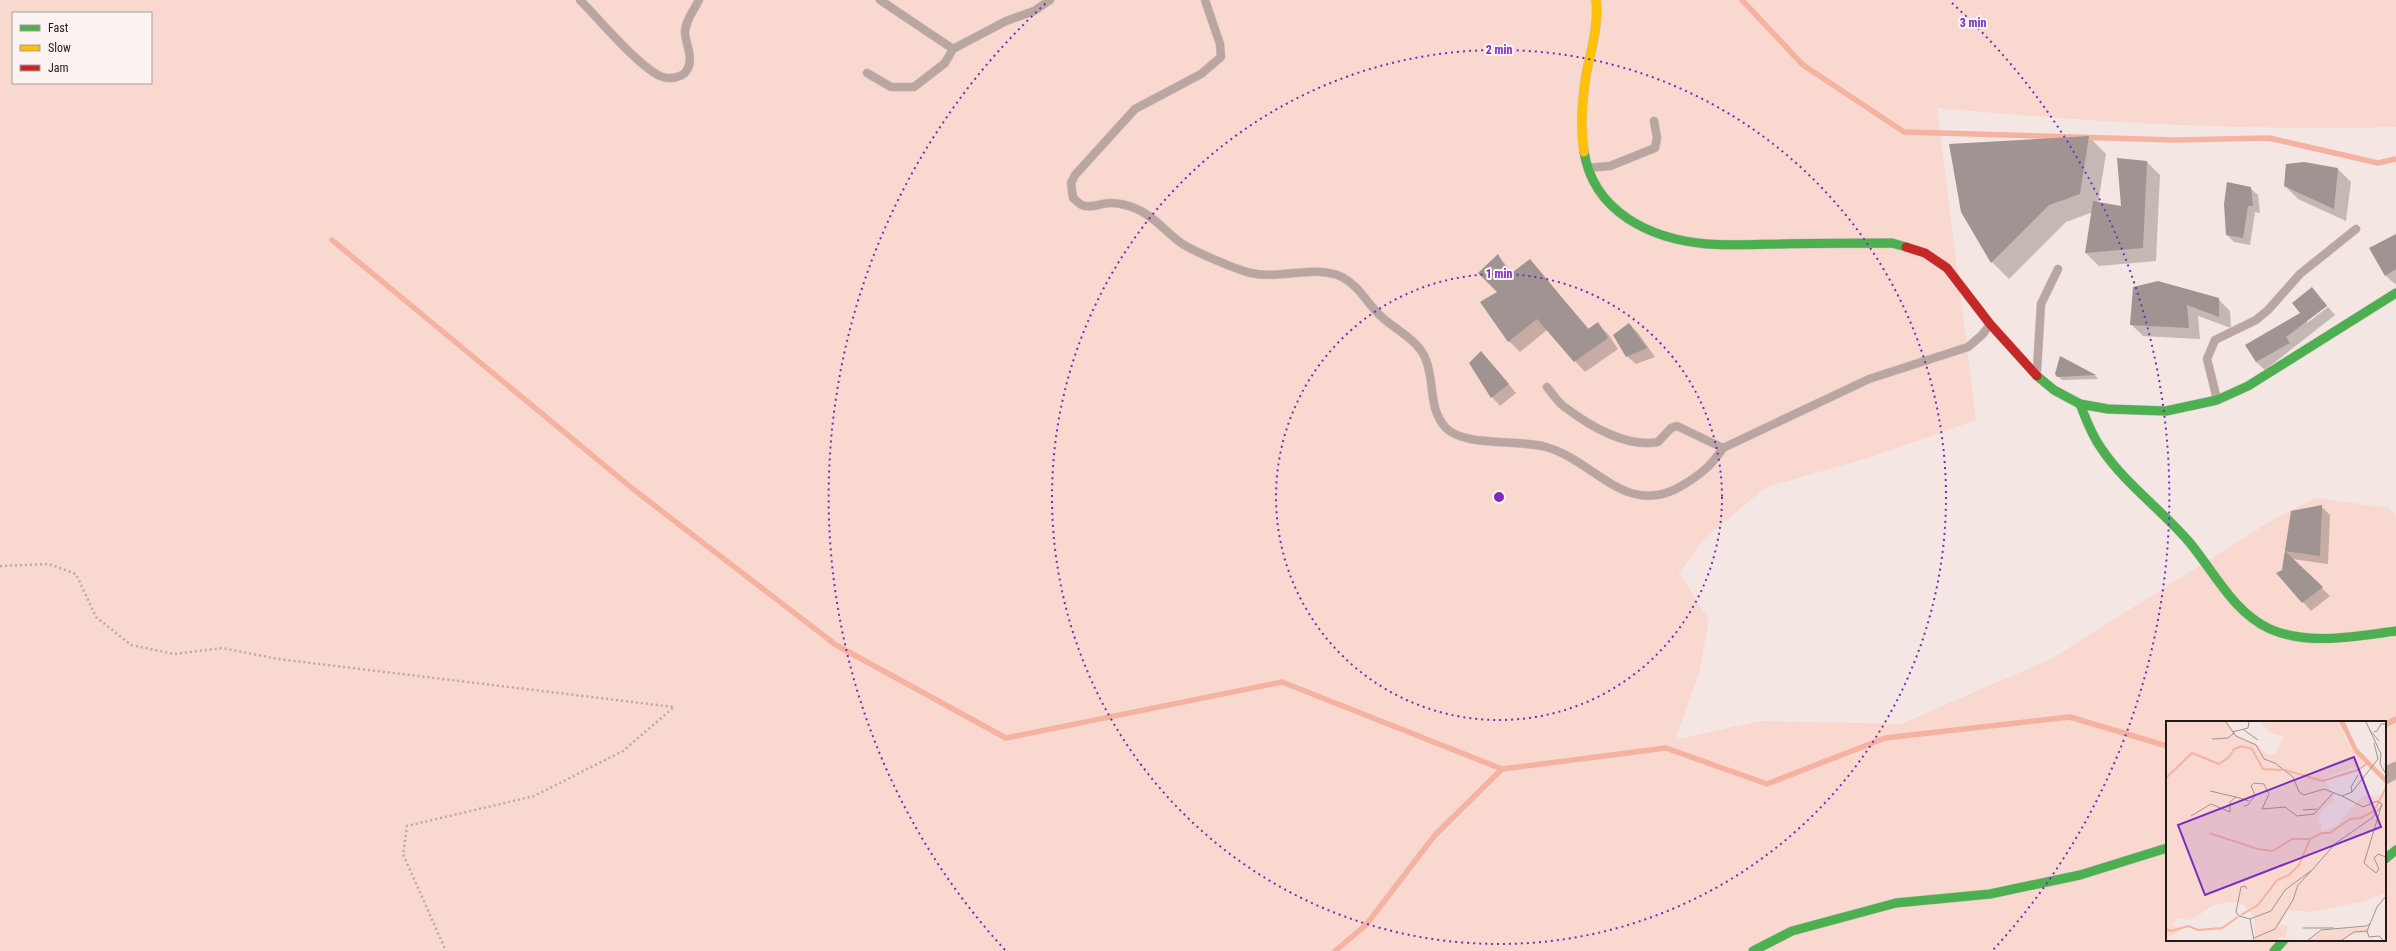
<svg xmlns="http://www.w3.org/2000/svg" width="2396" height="951" viewBox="0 0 2396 951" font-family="'Roboto Condensed',sans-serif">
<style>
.green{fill:#f8d8cf;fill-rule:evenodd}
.shadow{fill:#0003}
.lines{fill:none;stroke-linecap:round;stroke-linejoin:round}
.stream{stroke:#f5b2a1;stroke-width:5.5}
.building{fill:#9f9491}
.lane-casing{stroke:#cdc2bf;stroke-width:9}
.street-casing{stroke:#cdc2bf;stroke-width:17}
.fast-casing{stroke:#cdc2bf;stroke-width:10}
.slow-casing{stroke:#cdc2bf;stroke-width:10}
.jam-casing{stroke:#cdc2bf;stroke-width:10}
.path{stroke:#b9aaa6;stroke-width:2.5;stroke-dasharray:2 3;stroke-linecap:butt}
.lane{stroke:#baa6a1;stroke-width:8}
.street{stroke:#baa6a1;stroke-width:16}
.fast{stroke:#4caf50;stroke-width:9}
.slow{stroke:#ffc107;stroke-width:9}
.jam{stroke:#c62828;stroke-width:9}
.ring{fill:none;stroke:#7b2cbf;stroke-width:2;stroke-dasharray:2 4}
.inset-river{fill:none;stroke:#f5b2a1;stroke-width:2}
.inset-road{fill:none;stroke:#a19490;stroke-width:1}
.view{fill:#7b2cbf;fill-opacity:0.15;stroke:#7b2cbf;stroke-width:2}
.inset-edge{fill:none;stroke:#251916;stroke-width:2}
.centre{fill:#7b2cbf;stroke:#faf3f2;stroke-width:2}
.ring-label{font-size:12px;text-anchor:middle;font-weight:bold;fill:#7b2cbf;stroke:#faf3f2;stroke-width:4;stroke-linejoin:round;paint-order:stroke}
</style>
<rect width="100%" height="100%" fill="#f4e6e2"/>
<path class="green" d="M0 0H2396V127C2243 131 2089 122 1937 108L1976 420 1868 458 1766 487 1704 539 1679 573 1709 620 1699 673 1675 740 1760 721 1901 724 2051 659 2271 521 2315 498 2389 508 2396 517V951H0ZM13 13H151V83H13ZM2167 722H2385V940H2167Z"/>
<g class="shadow">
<polygon points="2089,137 2106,154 2098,203 2122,207 2118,159 2147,162 2160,175 2156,261 2099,266 2086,253 2093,212 2066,222 2009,279 1992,262 1950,145"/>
<polygon points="2338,169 2351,182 2346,221 2298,199 2285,186"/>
<polygon points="2250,188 2258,195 2260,213 2255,212 2250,245 2234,242 2227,235"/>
<polygon points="2396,243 2396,283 2395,284 2386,276 2370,248"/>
<polygon points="1498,255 1512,273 1530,261 1589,329 1597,323 1608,334 1618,349 1585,372 1547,330 1520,352 1509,341 1481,302 1499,292"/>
<polygon points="2134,287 2218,299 2230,311 2231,328 2198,316 2200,339 2143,336 2131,324"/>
<polygon points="2312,289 2327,305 2307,320 2307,323 2328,307 2335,315 2265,370 2256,362 2302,313"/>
<polygon points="1629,324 1638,333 1655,357 1636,364 1627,356"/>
<polygon points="2060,358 2096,376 2098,379 2062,380 2056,374"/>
<polygon points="1489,361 1516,393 1500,406 1492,397"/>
<polygon points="2321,506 2330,515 2328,564 2292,559 2330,596 2311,611 2303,602 2282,571 2292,511"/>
</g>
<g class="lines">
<g class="stream">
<polyline points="1742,0 1803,65 1904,132 2175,140 2269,138 2378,163 2396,159"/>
<polyline points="332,240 633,489 836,645 1006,738 1282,682 1502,769"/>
<polyline points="2385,725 2396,719"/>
<polyline points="1335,951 1366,925 1435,835 1502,769 1666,748 1767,784 1885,738 2070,717 2167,746"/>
</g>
</g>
<g class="building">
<polygon points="2089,136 2080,194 2049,205 1991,263 1961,212 1949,144"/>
<polygon points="2117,158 2147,161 2143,248 2085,253 2093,201 2121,206"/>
<polygon points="2304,162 2338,168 2334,209 2284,186 2286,164"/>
<polygon points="2227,182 2251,187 2253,206 2248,206 2243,238 2226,235 2224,204"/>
<polygon points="2396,234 2396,269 2385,276 2369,248"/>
<polygon points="1498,254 1509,275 1530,259 1588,329 1598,322 1608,338 1574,362 1537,319 1508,342 1480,302 1497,292 1478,273"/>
<polygon points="2158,281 2219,298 2219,317 2187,305 2189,328 2130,325 2133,287"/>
<polygon points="2312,287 2327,306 2286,337 2290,343 2256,362 2245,345 2300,313 2292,303"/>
<polygon points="1629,323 1647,348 1626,357 1613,335"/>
<polygon points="1481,351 1509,384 1491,398 1469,363"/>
<polygon points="2060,356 2096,375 2057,377 2055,374"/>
<polygon points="2322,505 2320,556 2285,551 2323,587 2302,603 2276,573 2282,570 2291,511"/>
</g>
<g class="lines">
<g class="lane-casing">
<g id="lane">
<path d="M580 0C599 19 637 65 660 76 668 80 683 78 687 70 694 58 686 45 685 33 685 21 694 10 699 0"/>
<polyline points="880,0 953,49"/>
<path d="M1205 0 1220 44 1221 57 1201 74 1135 109 1075 175 1071 183 1073 198C1076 200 1079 204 1082 205 1092 209 1101 203 1110 203 1118 203 1130 206 1137 209 1155 217 1166 232 1181 243 1193 251 1237 270 1251 273 1280 280 1315 264 1342 277 1361 287 1368 306 1384 319 1398 331 1420 342 1426 360 1435 383 1428 409 1446 428 1464 447 1519 439 1546 447 1596 461 1627 520 1683 485 1700 475 1712 465 1723 448L1869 379 1968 347 1982 335 1989 326"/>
<polyline points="867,73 891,87 914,87 945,63 953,49 1006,21 1034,11 1050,0"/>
<polyline points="1588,168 1610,166 1655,148 1657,138 1654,121"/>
<polyline points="2037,370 2041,304 2058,269"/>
<path d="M1547 387C1553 394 1558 403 1566 408 1590 426 1627 448 1658 442L1671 428 1677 426 1723 448"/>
<polyline points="2217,399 2207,359 2215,340 2256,320 2268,310 2300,274 2356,229"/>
</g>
</g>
<g class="street-casing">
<polyline id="street" points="2385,776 2396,770"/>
</g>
<g class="fast-casing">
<g id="fast">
<path d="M1584 152C1594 212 1650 239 1707 244 1731 246 1756 244 1780 244 1817 243 1855 243 1892 243L1906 247"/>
<polyline points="2037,376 2054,390 2080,404 2108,409 2166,411 2217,400 2248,386 2396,293"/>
<path d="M2080 404C2086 419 2091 434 2101 448 2125 484 2162 510 2190 543 2214 572 2234 613 2270 629 2308 646 2356 636 2396 631"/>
<polyline points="2385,859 2396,850"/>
<polyline points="1753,951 1792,931 1896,903 1990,894 2080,875 2167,848"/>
<polyline points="2274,951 2284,940"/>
</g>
</g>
<g class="slow-casing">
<path id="slow" d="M1584 152C1580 126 1582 101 1586 75 1591 50 1599 25 1596 0"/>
</g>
<g class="jam-casing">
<polyline id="jam" points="1906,247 1925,253 1947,268 1990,324 2037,376"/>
</g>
<polyline class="path" points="0,566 49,564 76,574 96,617 131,645 174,654 222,648 278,659 674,707 623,751 534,796 407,826 403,854 446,951"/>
<use href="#lane" class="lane"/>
<use href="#street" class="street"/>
<use href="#fast" class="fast"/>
<use href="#slow" class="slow"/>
<use href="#jam" class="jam"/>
</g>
<g class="ring">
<circle cx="1499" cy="497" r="223"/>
<circle cx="1499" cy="497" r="447"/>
<path d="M1005 950A670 670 0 0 1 1046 3M1952 3A670 670 0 0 1 1993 950"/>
</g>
<g transform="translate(2166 721)">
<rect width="220" height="220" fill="#f4e6e2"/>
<path d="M0 1H60L70 14 77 19 89 22 102 34 109 33 118 16 103 11 95 1H173L179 17 198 43 158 57 169 79 156 90 152 99 155 101 156 111 172 103 196 75 220 74V172L199 180 146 191 122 189 114 204 122 205 119 217 114 215 110 219H90L88 196 76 182 63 181 46 185 25 199 13 197 6 202 15 210 0 217ZM204 206 203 212 186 213 177 219H143L152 211 161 209Z" fill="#f8d8cf"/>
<path d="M173 1H179L191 27 220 57V63L189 32Z" fill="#f5b2a1"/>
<path class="inset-river" d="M119 49 156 60 192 49 200 43M0 57 26 32 53 43 63 36 68 28 76 25 86 28 97 48 116 49M43 112 92 128 107 130 126 118H144M75 194 92 184 111 159 123 154 133 144 144 118 156 112H164L184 98 195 97 208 90 220 67M0 208 5 210 22 205 32 209 56 207 72 196"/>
<path class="inset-road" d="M60 1 70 15 90 24 98 38 109 42 127 56 133 71 138 74 158 68 176 75 186 71 212 38 208 22M200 1 215 33 214 43 220 53M203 8 213 20M78 9 92 19M66 11 82 7 83 1M208 11 211 10 215 3H220M46 18 62 17 68 12M44 70 70 76M186 71 185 66 192 54M176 75 197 86 211 80 216 83 198 142 210 152 213 148 208 137 212 133 220 136M78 85 82 84 89 74 85 65 88 62 98 63 103 73 96 88 119 86 131 95 148 93 168 71M137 89 151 88M25 95 45 83 64 91V81L70 76 83 80M81 168 79 165 75 166 70 191 73 195 84 198M137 207H168M201 210 203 216 213 215 217 219M88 217 109 208 127 179 132 164 145 150M88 219 84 198 105 190 119 169 146 149 170 122 206 97 216 84M142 219 155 209 200 205 204 203M176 219 188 211 201 210 211 186 220 175"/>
<path class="view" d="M188 36 215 106 39 174 12 104Z"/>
<rect width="220" height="220" class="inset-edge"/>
</g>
<circle cx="1499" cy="497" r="6" class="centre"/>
<g class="ring-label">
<text x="1973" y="27">3 min</text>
<text x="1499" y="54">2 min</text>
<text x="1499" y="278">1 min</text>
</g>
<rect x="12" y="12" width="140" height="72" fill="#faf3f2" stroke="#a59c9a"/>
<rect x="20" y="25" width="20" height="6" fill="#4caf50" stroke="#a59c9a"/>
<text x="48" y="32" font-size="12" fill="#251916">Fast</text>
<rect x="20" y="45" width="20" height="6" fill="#ffc107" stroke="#a59c9a"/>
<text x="48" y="52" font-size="12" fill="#251916">Slow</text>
<rect x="20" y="65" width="20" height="6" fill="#c62828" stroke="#a59c9a"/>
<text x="48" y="72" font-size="12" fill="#251916">Jam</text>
</svg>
